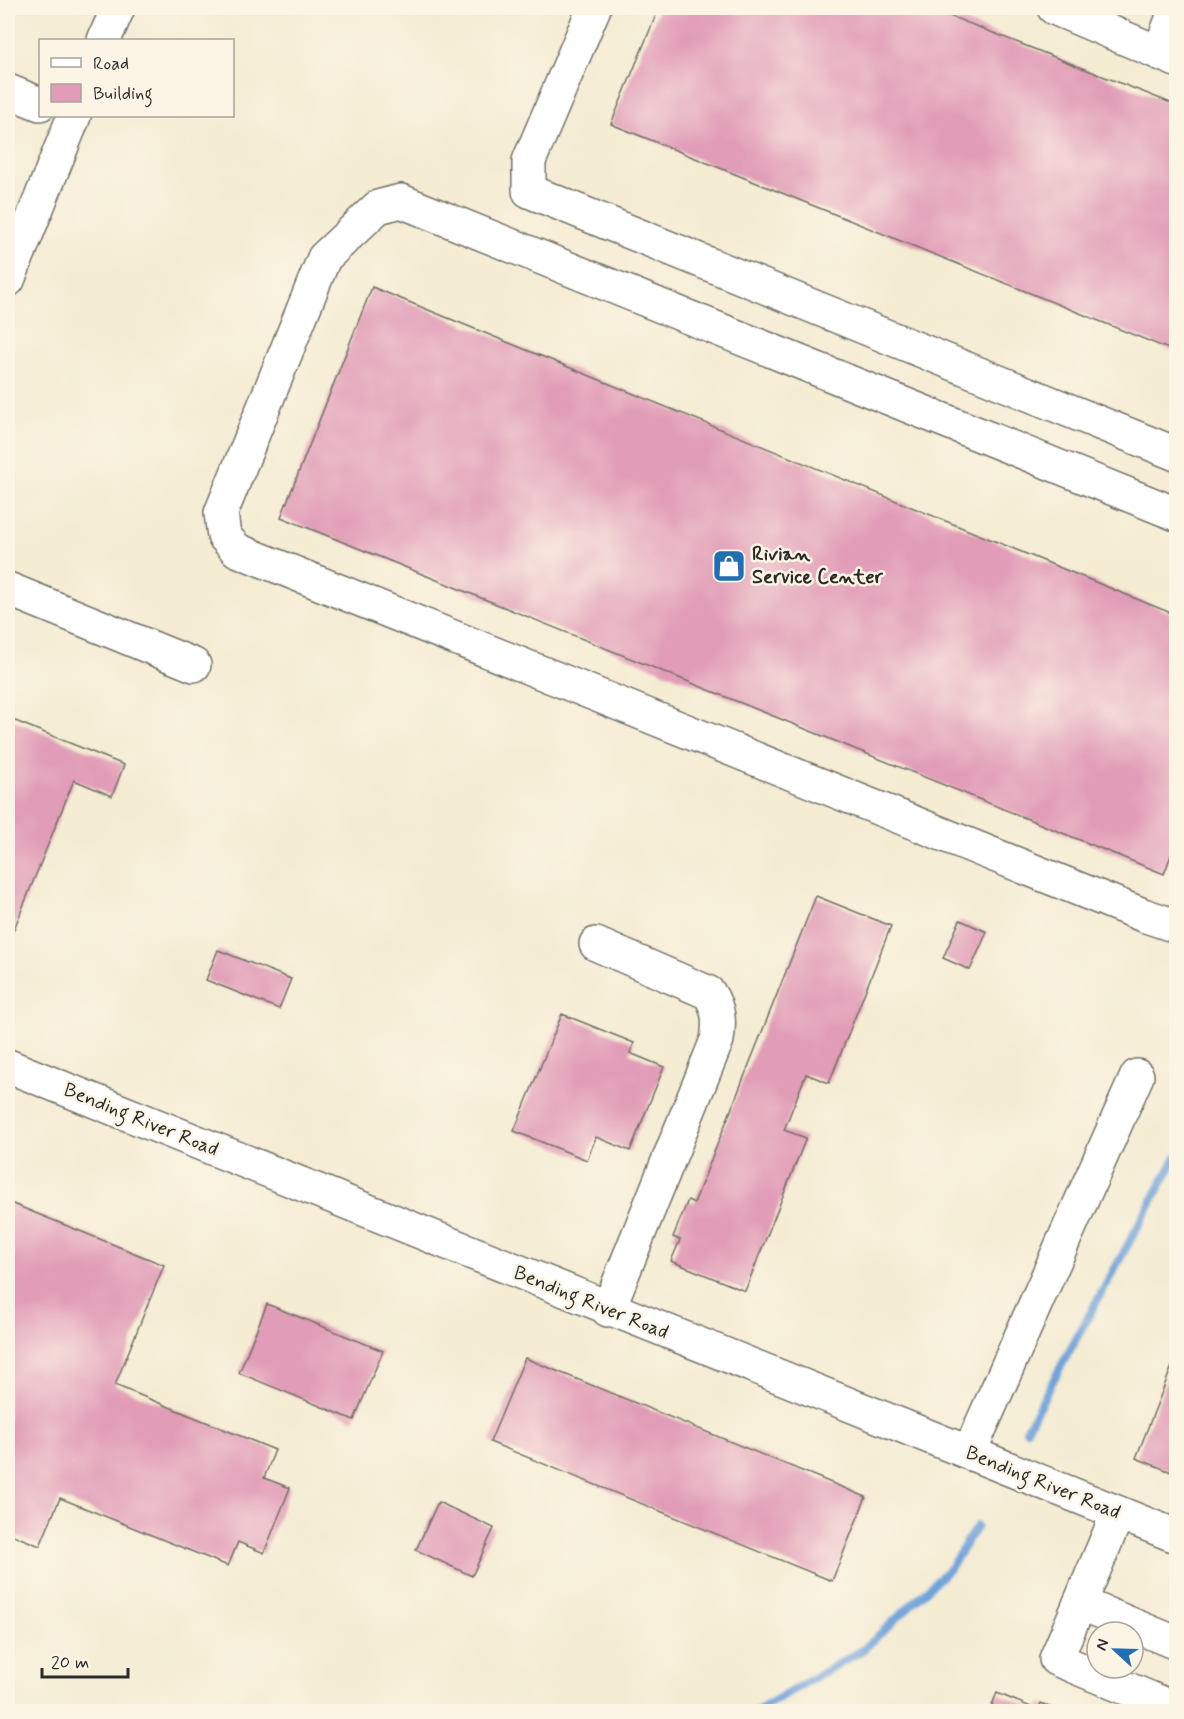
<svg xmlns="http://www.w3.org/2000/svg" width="1184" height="1719" viewBox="0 0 1184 1719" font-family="Mynerve,sans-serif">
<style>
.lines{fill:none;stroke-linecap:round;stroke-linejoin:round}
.stream{stroke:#6ea2da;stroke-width:8}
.building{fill:#e19cb7}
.minor-casing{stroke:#716f66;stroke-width:36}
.minor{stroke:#fff;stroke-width:33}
.labels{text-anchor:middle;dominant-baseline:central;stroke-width:5;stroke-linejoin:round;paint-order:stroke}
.poi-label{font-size:20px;font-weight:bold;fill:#2b2b2b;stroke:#fcf5e5;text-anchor:start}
.street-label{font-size:20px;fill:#2b2b2b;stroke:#fcf5e5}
</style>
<rect width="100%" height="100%" fill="#fcf5e5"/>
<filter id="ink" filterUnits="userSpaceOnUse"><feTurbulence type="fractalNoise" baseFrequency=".0167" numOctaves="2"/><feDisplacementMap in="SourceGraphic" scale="12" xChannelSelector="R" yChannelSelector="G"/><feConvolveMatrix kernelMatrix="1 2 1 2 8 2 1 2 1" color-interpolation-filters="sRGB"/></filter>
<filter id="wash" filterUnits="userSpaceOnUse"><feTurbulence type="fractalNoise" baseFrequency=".008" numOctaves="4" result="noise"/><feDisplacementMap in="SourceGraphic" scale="24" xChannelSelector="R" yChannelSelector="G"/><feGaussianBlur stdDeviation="1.35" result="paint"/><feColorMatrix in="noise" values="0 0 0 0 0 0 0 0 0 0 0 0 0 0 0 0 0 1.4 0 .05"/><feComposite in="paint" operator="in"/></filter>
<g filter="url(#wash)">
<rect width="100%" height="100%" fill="#f4ecd3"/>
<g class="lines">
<g class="stream">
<polyline points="1026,1430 1176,1157"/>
<polyline points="755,1712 864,1649 950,1568 977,1526"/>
</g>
</g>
<g id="blocks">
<g class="building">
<polygon points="659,8 930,8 1176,105 1176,352 611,124"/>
<polygon points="372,287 1176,615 1176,842 1164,874 281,517"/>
<polygon points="8,718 124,765 112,796 74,780 8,944"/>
<polygon points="816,896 891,926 829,1083 806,1074 784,1130 806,1138 745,1291 671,1261 680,1240 673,1237 688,1200 694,1203"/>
<polygon points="960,920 987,932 970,970 943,958"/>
<polygon points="218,950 291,979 279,1009 206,980"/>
<polygon points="562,1014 634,1043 630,1053 664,1067 630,1151 596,1137 587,1160 514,1131"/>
<polygon points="8,1202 164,1265 115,1385 275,1450 264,1478 290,1488 264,1553 238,1542 228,1566 60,1498 40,1546 8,1533"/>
<polygon points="267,1304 383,1351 354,1420 239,1373"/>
<polygon points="1176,1356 1176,1474 1136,1458"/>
<polygon points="525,1358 866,1497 832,1581 490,1442"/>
<polygon points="438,1502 494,1528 472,1576 416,1550"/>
<polygon points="997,1693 1038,1710 1041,1703 1061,1712 989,1712"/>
</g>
</g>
</g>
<g filter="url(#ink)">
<use href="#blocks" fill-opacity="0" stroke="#716f66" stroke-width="1.5"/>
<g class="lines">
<g class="minor-casing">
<g id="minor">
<polyline points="594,8 529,161 529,191 1176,454"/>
<polyline points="1054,8 1176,60"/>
<polyline points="104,40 118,8"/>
<polyline points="1159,53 1176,9"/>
<polyline points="8,91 40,104"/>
<polyline points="8,280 74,116"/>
<polyline points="1176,514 401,201 378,207 324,258 221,513 224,536 237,550 1143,915 1176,926"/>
<polyline points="8,589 194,665"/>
<path d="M596 944 709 993C719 1009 720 1021 717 1040L608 1310"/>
<polyline points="8,1066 1176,1536"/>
<polyline points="969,1453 1137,1076"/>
<polyline points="1080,1603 1118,1513"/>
<polyline points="1176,1643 1080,1603 1056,1659 1176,1709"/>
</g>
</g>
<use href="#minor" class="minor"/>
</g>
</g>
<defs>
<g id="shop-square" transform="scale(1.725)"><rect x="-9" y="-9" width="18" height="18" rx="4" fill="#1f6fb2" stroke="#fcf5e5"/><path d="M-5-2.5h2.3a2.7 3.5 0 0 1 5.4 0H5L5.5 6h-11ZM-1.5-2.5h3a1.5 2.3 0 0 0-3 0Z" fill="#fff"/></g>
</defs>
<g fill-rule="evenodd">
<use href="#shop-square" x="729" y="566"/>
</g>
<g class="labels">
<g class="poi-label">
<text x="752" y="554">Rivian<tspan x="752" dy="23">Service Center</tspan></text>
</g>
<g class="street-label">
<text transform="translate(141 1120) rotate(22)">Bending River Road</text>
<text transform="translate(591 1303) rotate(22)">Bending River Road</text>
<text transform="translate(1043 1483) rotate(22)">Bending River Road</text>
</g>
</g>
<rect width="1184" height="1719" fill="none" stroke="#fcf5e5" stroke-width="30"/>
<rect x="39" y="39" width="195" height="78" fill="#fcf5e5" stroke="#a8a49b" stroke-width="1.5"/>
<rect x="51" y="58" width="30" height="9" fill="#ffffff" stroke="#a8a49b" stroke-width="1.5"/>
<text x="93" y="69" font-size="18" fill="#2b2b2b">Road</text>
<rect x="51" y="84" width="30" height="18" fill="#e19cb7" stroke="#a8a49b" stroke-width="1.5"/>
<text x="93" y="99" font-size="18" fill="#2b2b2b">Building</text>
<g transform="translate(1115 1650) rotate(292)"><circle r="28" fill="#fcf5e5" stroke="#a8a49b" stroke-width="1.5"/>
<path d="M0-4.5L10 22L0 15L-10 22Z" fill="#1f6fb2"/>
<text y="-9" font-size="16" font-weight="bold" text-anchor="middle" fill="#2b2b2b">N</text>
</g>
<path d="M42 1668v9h86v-9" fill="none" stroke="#2b2b2b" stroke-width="3"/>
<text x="51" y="1668" font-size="18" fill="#2b2b2b" stroke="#fcf5e5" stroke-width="4.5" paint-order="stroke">20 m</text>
</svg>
